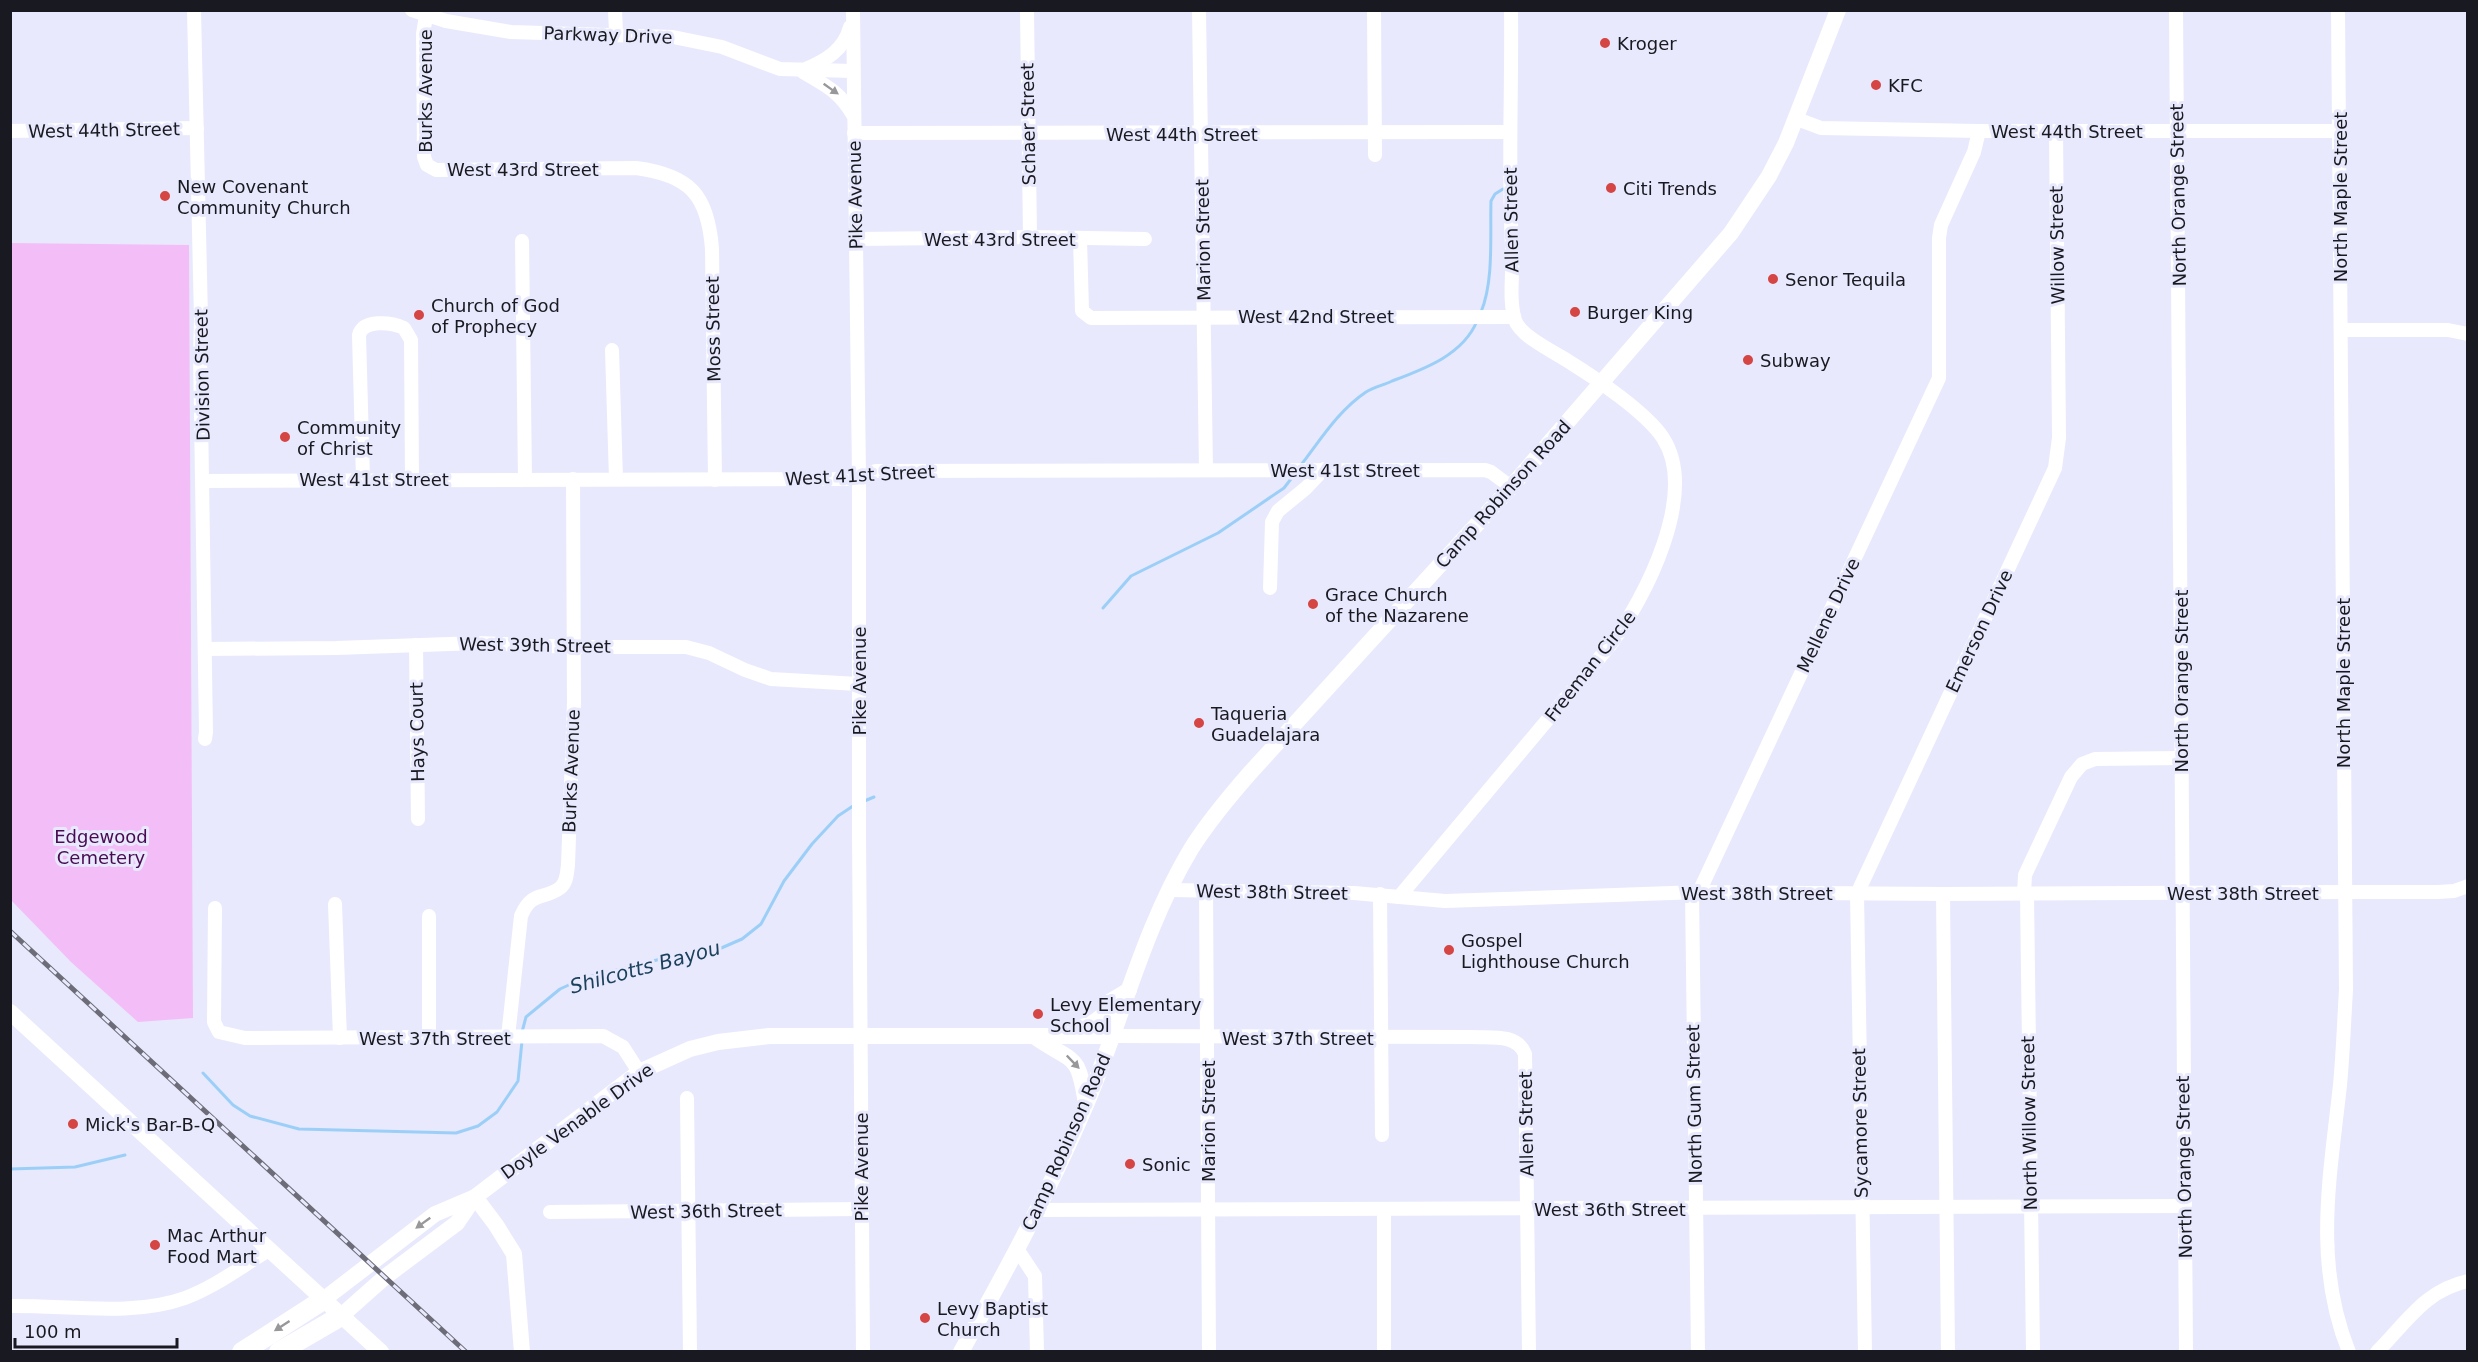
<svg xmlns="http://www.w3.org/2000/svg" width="2478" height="1362" viewBox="0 0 2478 1362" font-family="'DejaVu Sans',sans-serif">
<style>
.green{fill:#f3bef8}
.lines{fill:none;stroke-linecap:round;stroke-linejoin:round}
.stream{stroke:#9ccff7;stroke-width:3}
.minor{stroke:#fff;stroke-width:14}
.major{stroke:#fff;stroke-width:16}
.highway{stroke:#fff;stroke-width:20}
.rail-casing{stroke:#6d6d79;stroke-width:5}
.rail{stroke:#e8e9fc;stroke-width:3;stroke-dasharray:9;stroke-linecap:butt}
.oneway{fill:#98989b}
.poi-dot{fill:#d44544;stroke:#e8e9fc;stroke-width:2}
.labels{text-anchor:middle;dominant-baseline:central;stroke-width:6;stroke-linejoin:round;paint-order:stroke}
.street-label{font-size:18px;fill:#191921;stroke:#e8e9fc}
.poi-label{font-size:18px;fill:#191921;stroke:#e8e9fc;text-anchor:start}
.park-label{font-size:18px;fill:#4a0a51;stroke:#e8e9fc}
.water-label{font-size:20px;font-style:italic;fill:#1b415c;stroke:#e8e9fc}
</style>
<rect width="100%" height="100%" fill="#e8e9fc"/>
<polygon class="green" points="11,243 189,245 193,1018 138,1022 71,962 11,900"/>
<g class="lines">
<g class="stream">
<path d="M1481 312C1494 281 1490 235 1491 201L1495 194 1503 189"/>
<path d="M1301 465C1321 439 1339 410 1366 392 1374 387 1384 385 1392 381 1424 369 1463 355 1477 321"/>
<polyline points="1103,608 1131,576 1218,533 1284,488 1294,475"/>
<polyline points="862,802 874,797"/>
<polyline points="522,1032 526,1017 560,989 584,978 673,956 719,949 742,939 761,924 784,881 812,844 838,816 856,804"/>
<polyline points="203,1073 233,1105 250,1116 299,1129 456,1133 478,1126 497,1112 518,1081 522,1041"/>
<polyline points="10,1169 75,1167 125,1155"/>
</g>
<g class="minor">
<polyline points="194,10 201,319 200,353 206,732 205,739"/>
<polyline points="412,10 446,21 511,32 673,37 722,47 780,69 853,71"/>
<polyline points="615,10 616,33"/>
<polyline points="853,10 859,475 859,835 863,1352"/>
<polyline points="1027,10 1030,237"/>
<polyline points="1199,10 1206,470"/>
<polyline points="1374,10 1375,155"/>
<polyline points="2176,10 2186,1352"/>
<path d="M2338 10 2346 990C2344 1022 2343 1053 2340 1085 2330 1177 2313 1263 2349 1352"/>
<path d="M426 16 423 34 424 157 427 165 436 170 636 168C690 175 708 195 712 249L715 480"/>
<path d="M806 69C826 60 844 50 850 27"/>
<path d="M803 72C826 86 839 91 853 115"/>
<polyline points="1797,119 1821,128 1979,131 2340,131"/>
<polyline points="10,131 197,128"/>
<polyline points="854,133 1510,132"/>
<polyline points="856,239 1030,237 1145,239"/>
<polyline points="1080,239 1082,311 1091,318 1514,317"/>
<polyline points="522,241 525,479"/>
<polyline points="2341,330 2448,330 2468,334"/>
<polyline points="612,350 616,479"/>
<path d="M363 479 359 335C363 319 391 322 404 328L411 340 412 479"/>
<polyline points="203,481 846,479 876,471 1485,470 1491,472 1511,487"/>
<polyline points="1270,588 1272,522 1278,511 1306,488 1324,469"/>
<polyline points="416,645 418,819"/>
<polyline points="206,649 336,648 478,643 573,647 686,647 709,653 745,670 771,679 858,684"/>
<polyline points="1170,890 1354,893 1445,901 1699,892 1943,894 2345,892 2438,892 2454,891 2468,886"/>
<polyline points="1206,891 1209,1352"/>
<polyline points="1699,892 1939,378 1939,238 1941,225 1974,152 1979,131"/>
<polyline points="1692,893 1698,1352"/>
<polyline points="1380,894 1382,1135"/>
<polyline points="1943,894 1948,1352"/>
<polyline points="2024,894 2025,875 2071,777 2082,764 2095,759 2180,758"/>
<polyline points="2027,894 2033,1352"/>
<path d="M1399 897 1611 644C1645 598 1699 494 1663 438 1647 413 1594 377 1568 361 1554 352 1520 336 1515 320 1508 298 1514 270 1512 247 1508 168 1512 89 1511 10"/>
<polyline points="335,904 340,1038"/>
<polyline points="215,908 214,1022 219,1032 245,1038 603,1036 623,1047 639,1072"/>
<polyline points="429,916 429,1037"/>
<path d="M1112 1036 1471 1037C1490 1038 1517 1033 1525 1054L1529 1352"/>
<path d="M508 1037 521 916C532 890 544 900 560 888 567 883 567 872 568 865L574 702 573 479"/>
<polyline points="687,1098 690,1352"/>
<polyline points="1037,1210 2184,1206"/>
<polyline points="1384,1210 1384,1352"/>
<polyline points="550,1212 861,1209"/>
<polyline points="1017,1249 1035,1276 1037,1352"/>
<path d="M10 1306C65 1305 133 1317 185 1298 215 1287 242 1266 269 1250"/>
<polyline points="1865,1352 1857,894 2055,468 2059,438 2056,131"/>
<path d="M2377 1352C2406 1323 2425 1290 2468 1281"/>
</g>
<g class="major">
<polyline points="10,1012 381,1352"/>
<polyline points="1070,1030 1089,1025 1097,1020 1104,1014 1109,1002 1129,990"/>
<path d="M1035 1037C1074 1064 1078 1051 1086 1104"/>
<polyline points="475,1197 496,1225 514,1254 522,1352"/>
<polyline points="323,1300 435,1214 475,1197 639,1072 690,1049 718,1042 769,1036 1112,1036"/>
<polyline points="341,1316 385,1277 457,1223 474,1198"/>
<path d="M961 1352C1006 1271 1050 1190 1086 1105 1122 1020 1143 929 1191 849 1208 822 1228 798 1249 774L1511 487 1731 233 1769 176 1786 143 1838 10"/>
</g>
<g class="highway">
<polyline points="242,1352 323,1300"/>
<polyline points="279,1352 341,1316"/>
</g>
<g class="rail-casing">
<polyline id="rail" points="10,931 466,1352"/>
</g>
<use href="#rail" class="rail"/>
</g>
<defs><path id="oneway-solid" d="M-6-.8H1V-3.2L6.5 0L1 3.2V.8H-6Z" transform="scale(1.5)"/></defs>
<g class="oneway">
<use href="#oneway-solid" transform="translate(831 89) rotate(35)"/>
<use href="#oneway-solid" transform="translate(1073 1062) rotate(46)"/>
<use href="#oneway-solid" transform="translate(423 1223) rotate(144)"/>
<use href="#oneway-solid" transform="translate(282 1326) rotate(147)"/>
</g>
<g class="poi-dot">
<circle cx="1605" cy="43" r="6"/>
<circle cx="1876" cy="85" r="6"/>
<circle cx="1611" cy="188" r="6"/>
<circle cx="165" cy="196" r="6"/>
<circle cx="1773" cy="279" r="6"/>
<circle cx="1575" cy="312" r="6"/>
<circle cx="419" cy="315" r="6"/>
<circle cx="1748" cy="360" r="6"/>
<circle cx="285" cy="437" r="6"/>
<circle cx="1313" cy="604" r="6"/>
<circle cx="1199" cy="723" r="6"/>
<circle cx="1449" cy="950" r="6"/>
<circle cx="1038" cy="1014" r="6"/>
<circle cx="73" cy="1124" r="6"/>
<circle cx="1130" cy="1164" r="6"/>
<circle cx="155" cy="1245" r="6"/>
<circle cx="925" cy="1318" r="6"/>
</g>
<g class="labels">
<g class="street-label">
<text transform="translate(608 35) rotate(2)">Parkway Drive</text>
<text transform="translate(425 91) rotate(-90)">Burks Avenue</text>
<text transform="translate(1028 124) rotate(-91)">Schaer Street</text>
<text transform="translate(104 130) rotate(-1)">West 44th Street</text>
<text x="2067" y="131">West 44th Street</text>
<text x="1182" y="134">West 44th Street</text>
<text x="523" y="169">West 43rd Street</text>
<text transform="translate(855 195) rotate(-91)">Pike Avenue</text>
<text transform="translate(2178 195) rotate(-91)">North Orange Street</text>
<text transform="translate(2340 197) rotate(-90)">North Maple Street</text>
<text transform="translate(1511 220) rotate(-91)">Allen Street</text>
<text x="1000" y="239">West 43rd Street</text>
<text transform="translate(1203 240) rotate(-91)">Marion Street</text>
<text transform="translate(2057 245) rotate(-91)">Willow Street</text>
<text x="1316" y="316">West 42nd Street</text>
<text transform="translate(713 329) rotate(-91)">Moss Street</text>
<text transform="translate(202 375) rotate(-91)">Division Street</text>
<text x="1345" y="470">West 41st Street</text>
<text transform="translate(860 475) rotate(-3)">West 41st Street</text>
<text x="374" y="479">West 41st Street</text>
<text transform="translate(1503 494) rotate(-48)">Camp Robinson Road</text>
<text transform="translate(1828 615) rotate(-65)">Mellene Drive</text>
<text transform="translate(1979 631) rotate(-65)">Emerson Drive</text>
<text transform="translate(535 645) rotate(1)">West 39th Street</text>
<text transform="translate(1590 666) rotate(-52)">Freeman Circle</text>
<text transform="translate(859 681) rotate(-90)">Pike Avenue</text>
<text transform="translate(2181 681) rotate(-90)">North Orange Street</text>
<text transform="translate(2343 683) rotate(-90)">North Maple Street</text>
<text transform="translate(417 732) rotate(-91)">Hays Court</text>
<text transform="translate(571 771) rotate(-88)">Burks Avenue</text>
<text transform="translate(1272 892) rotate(1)">West 38th Street</text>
<text x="1757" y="893">West 38th Street</text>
<text x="2243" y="893">West 38th Street</text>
<text x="435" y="1038">West 37th Street</text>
<text x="1298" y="1038">West 37th Street</text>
<text transform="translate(1694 1104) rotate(-91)">North Gum Street</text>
<text transform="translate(577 1121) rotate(-36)">Doyle Venable Drive</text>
<text transform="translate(1208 1121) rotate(-90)">Marion Street</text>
<text transform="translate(1860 1123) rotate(-91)">Sycamore Street</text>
<text transform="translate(2029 1123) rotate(-91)">North Willow Street</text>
<text transform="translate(1526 1124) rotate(-91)">Allen Street</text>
<text transform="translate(1066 1142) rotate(-66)">Camp Robinson Road</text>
<text transform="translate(861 1167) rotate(-90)">Pike Avenue</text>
<text transform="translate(2184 1167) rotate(-91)">North Orange Street</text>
<text x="1610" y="1209">West 36th Street</text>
<text transform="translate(706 1211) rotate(-1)">West 36th Street</text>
</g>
<g class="poi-label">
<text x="1617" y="43">Kroger</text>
<text x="1888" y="85">KFC</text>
<text x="177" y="186">New Covenant<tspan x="177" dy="21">Community Church</tspan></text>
<text x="1623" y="188">Citi Trends</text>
<text x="1785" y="279">Senor Tequila</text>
<text x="431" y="305">Church of God<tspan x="431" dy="21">of Prophecy</tspan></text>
<text x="1587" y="312">Burger King</text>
<text x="1760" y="360">Subway</text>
<text x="297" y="427">Community<tspan x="297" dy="21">of Christ</tspan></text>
<text x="1325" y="594">Grace Church<tspan x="1325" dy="21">of the Nazarene</tspan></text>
<text x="1211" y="713">Taqueria<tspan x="1211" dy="21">Guadelajara</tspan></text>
<text x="1461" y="940">Gospel<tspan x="1461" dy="21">Lighthouse Church</tspan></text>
<text x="1050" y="1004">Levy Elementary<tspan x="1050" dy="21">School</tspan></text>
<text x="85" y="1124">Mick's Bar-B-Q</text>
<text x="1142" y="1164">Sonic</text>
<text x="167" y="1235">Mac Arthur<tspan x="167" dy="21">Food Mart</tspan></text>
<text x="937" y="1308">Levy Baptist<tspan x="937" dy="21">Church</tspan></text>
</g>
<g class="park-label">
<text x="101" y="836">Edgewood<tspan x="101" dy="21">Cemetery</tspan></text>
</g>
<g class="water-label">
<text transform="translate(645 967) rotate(-15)">Shilcotts Bayou</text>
</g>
</g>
<rect width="2478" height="1362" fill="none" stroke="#191921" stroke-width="24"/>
<path d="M15 1338v9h162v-9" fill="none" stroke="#191921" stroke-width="3"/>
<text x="24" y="1338" font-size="18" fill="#191921" stroke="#e8e9fc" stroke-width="4.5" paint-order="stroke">100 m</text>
</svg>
